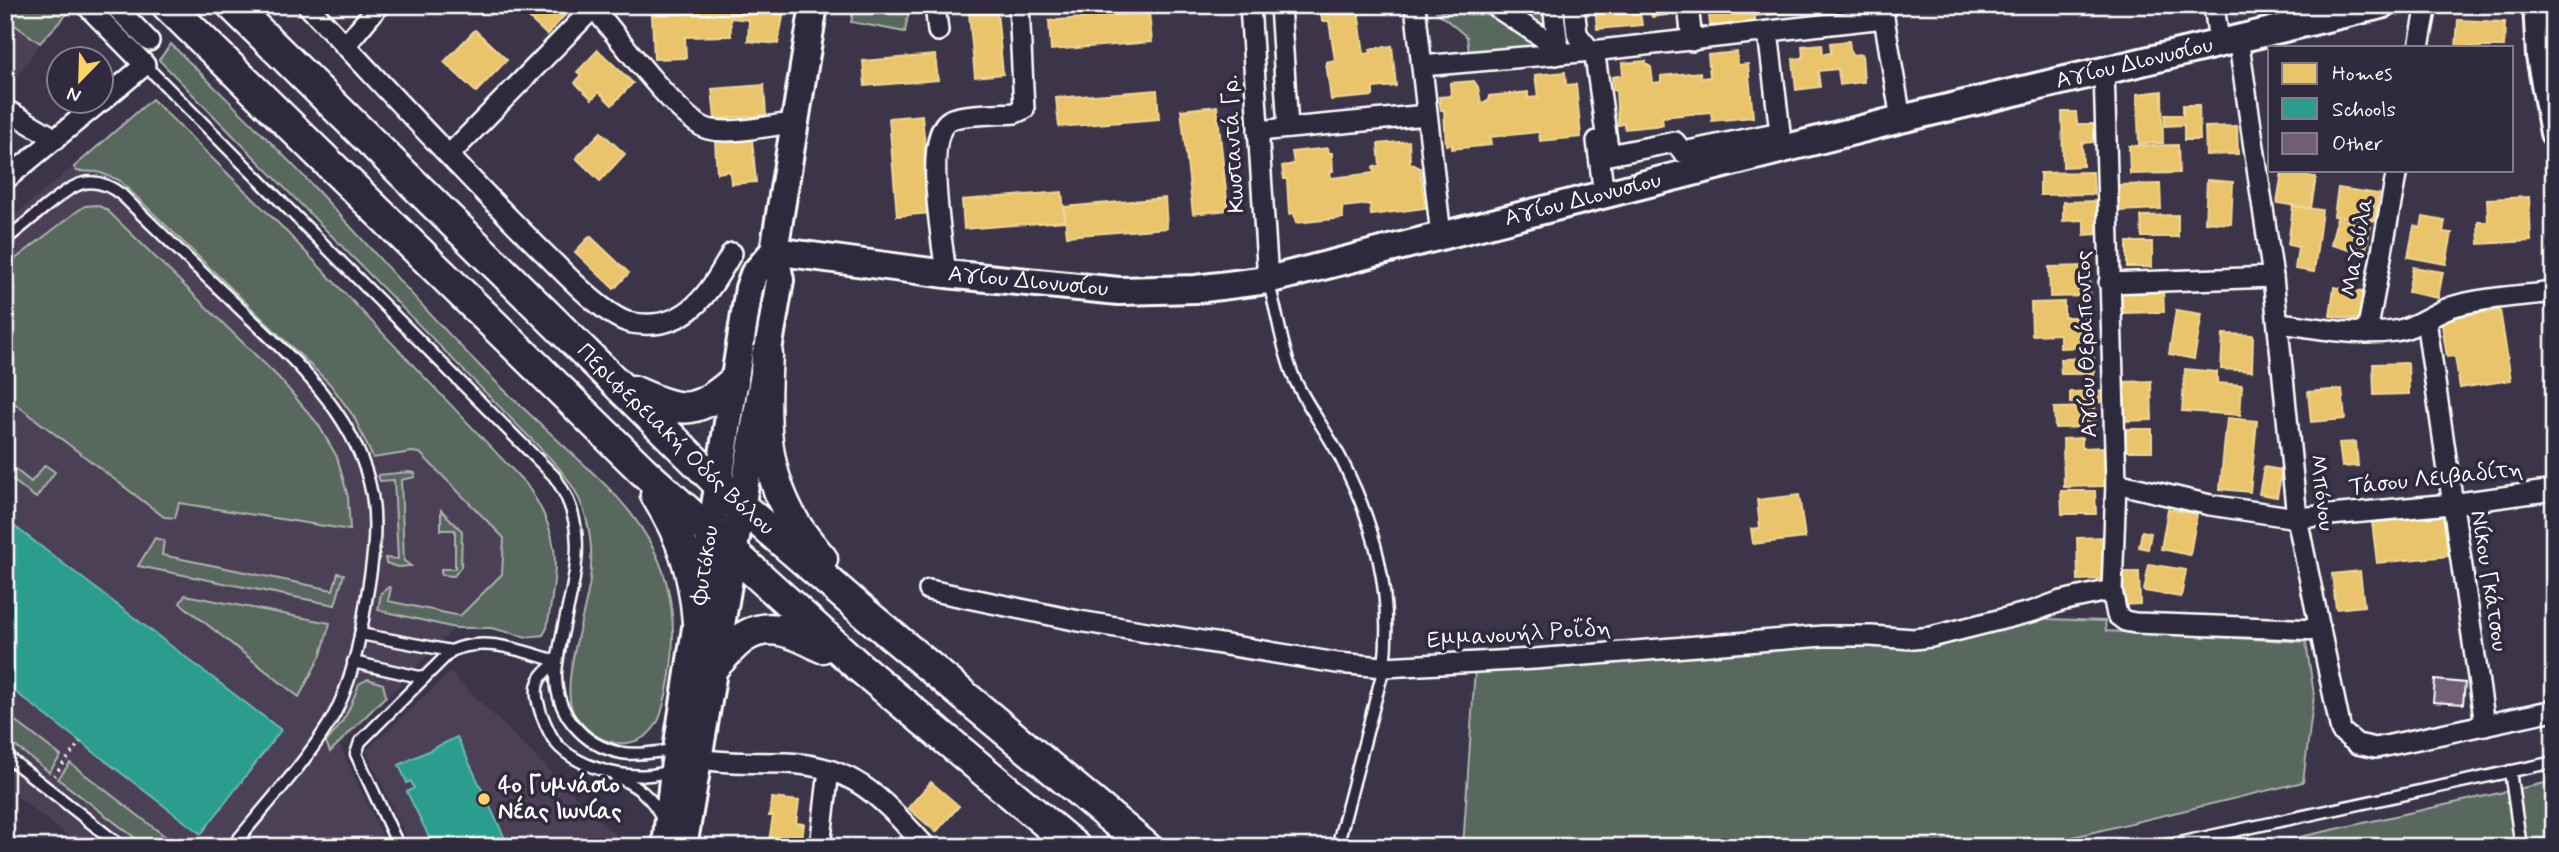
<svg xmlns="http://www.w3.org/2000/svg" width="2559" height="852" viewBox="0 0 2559 852" font-family="Mynerve,sans-serif">
<style>
.built{fill:#4c4056}
.green{fill:#59675e;stroke:#acb3ae;stroke-width:2}
.homes{fill:#e9c46a;stroke:#f0d697;stroke-width:2}
.schools{fill:#2a9d8f;stroke:#6abab1;stroke-width:2}
.building{fill:#705d76;stroke:#fff;stroke-width:2}
.lines{fill:none;stroke-linecap:round;stroke-linejoin:round}
.lane-casing{stroke:#fff;stroke-width:15}
.street-casing{stroke:#fff;stroke-width:24}
.secondary-casing{stroke:#fff;stroke-width:32}
.primary-casing{stroke:#fff;stroke-width:35}
.path{stroke:#fff;stroke-width:3.5;stroke-dasharray:2 5;stroke-linecap:butt}
.lane{stroke:#2f2a3d;stroke-width:10}
.street{stroke:#2f2a3d;stroke-width:19}
.secondary{stroke:#2f2a3d;stroke-width:26}
.primary{stroke:#2f2a3d;stroke-width:30}
.poi-dot{fill:#ffd166;stroke:#2f2a3d;stroke-width:2.5}
.labels{text-anchor:middle;dominant-baseline:central;stroke-width:7;stroke-linejoin:round;paint-order:stroke}
.street-label{font-size:23px;fill:#fff;stroke:#2f2a3d}
.poi-label{font-size:23px;font-weight:bold;fill:#fff;stroke:#2f2a3d;text-anchor:start}
</style>
<rect width="100%" height="100%" fill="#3c3448"/>
<filter id="ink" filterUnits="userSpaceOnUse"><feTurbulence type="fractalNoise" baseFrequency=".0143" numOctaves="2"/><feDisplacementMap in="SourceGraphic" scale="14" xChannelSelector="R" yChannelSelector="G"/><feConvolveMatrix kernelMatrix="1 2 1 2 8 2 1 2 1" color-interpolation-filters="sRGB"/></filter>
<g filter="url(#ink)">
<g class="built">
<polygon points="2231,5 2292,5 2233,19"/>
<polygon points="5,18 40,43 9,90 5,88"/>
<polygon points="108,138 527,553 340,746 388,847 82,847 5,787 5,223"/>
<polygon points="450,672 627,847 411,847 366,751"/>
</g>
<g class="green">
<polygon points="5,5 63,5 69,12 40,43 5,18"/>
<polygon points="854,5 910,5 905,32 851,22"/>
<polygon points="1505,5 1549,5 1552,36"/>
<polygon points="1480,8 1544,48 1469,54 1467,37 1437,12"/>
<path d="M171 44C218 91 266 136 311 184 367 243 419 305 476 362 504 391 534 418 564 446 599 478 634 508 655 552 679 601 677 662 661 714 649 750 609 751 585 727 581 722 575 717 573 712 560 682 586 614 590 580 593 554 591 523 579 499 570 478 552 460 536 444L159 60Z"/>
<path d="M152 99 280 225 526 484C564 538 557 567 547 628L543 635 527 637 491 628H455L378 610 381 593 389 587 391 588 388 601 460 616 502 574 504 538 420 453 412 452 373 458 354 417 330 384 119 180 98 172 77 171 74 167Z"/>
<polygon points="96,205 106,209 279,378 318,424 337,457 348,497 350,530 179,503 175,518 164,517 5,396 5,267 76,212 85,206"/>
<polygon points="5,461 31,482 45,465 55,472 36,498 5,474"/>
<polygon points="409,472 415,473 415,477 401,480 404,561 411,566 397,567 386,563 385,558 398,559 394,480 380,481 378,475"/>
<polygon points="441,510 462,531 461,567 454,576 441,575 441,569 455,569 455,530 441,530"/>
<polygon points="155,538 164,541 162,555 333,590 338,573 344,574 335,605 138,566"/>
<polygon points="185,595 330,623 321,655 299,697 180,603"/>
<polygon points="2040,615 2048,619 2105,621 2106,631 2306,642 2314,695 2303,782 2031,847 1463,847 1475,669 1859,639"/>
<path d="M368 679 383 684 386 696 330 752 326 742C345 722 349 710 359 684Z"/>
<polygon points="5,713 61,756 49,772 5,738"/>
<polygon points="70,763 179,847 147,847 58,779"/>
<polygon points="2554,781 2554,847 2254,847"/>
</g>
<g class="homes">
<polygon points="522,5 574,5 547,35 519,9"/>
<polygon points="682,5 730,5 731,36 685,37 686,58 654,59 652,15 682,14"/>
<polygon points="733,5 785,5 778,44 748,41 749,20 732,18"/>
<polygon points="968,5 996,5 997,9 969,11"/>
<polygon points="1320,5 1387,5 1383,6 1384,10 1366,13 1365,9 1358,10 1364,54 1371,53 1370,49 1392,46 1396,86 1373,88 1373,96 1331,100 1326,62 1335,60 1329,21 1322,21"/>
<polygon points="1595,5 1667,5 1668,15 1652,17 1651,12 1640,13 1642,25 1597,29"/>
<polygon points="1708,5 1839,5 1839,8 1755,16 1755,26 1716,30 1715,25 1710,25"/>
<polygon points="997,11 1003,74 975,77 969,13"/>
<polygon points="1149,12 1152,42 1051,50 1049,21"/>
<polygon points="2458,20 2505,22 2504,47 2456,47"/>
<polygon points="475,30 507,60 476,92 444,62"/>
<polygon points="1849,41 1851,55 1862,54 1864,82 1840,85 1838,69 1818,71 1820,87 1796,90 1793,59 1803,58 1802,46 1822,44 1823,54 1831,53 1830,43"/>
<polygon points="598,50 633,83 612,105 599,92 592,99 575,83 581,75 577,72"/>
<polygon points="1737,52 1738,65 1748,64 1753,117 1712,121 1711,112 1662,117 1663,125 1625,129 1624,124 1618,125 1616,90 1613,90 1612,77 1623,75 1622,63 1646,61 1646,64 1651,67 1653,83 1661,82 1661,76 1700,72 1701,78 1710,77 1708,55"/>
<polygon points="935,55 938,80 865,86 863,61"/>
<polygon points="1565,72 1566,85 1576,84 1581,137 1540,141 1539,132 1490,137 1491,145 1452,149 1452,144 1446,145 1444,110 1441,110 1439,97 1451,96 1450,83 1474,81 1478,87 1481,103 1489,101 1489,96 1528,92 1528,98 1538,97 1535,75"/>
<polygon points="764,85 766,115 715,119 712,89"/>
<polygon points="1157,90 1159,119 1059,127 1056,98"/>
<polygon points="2162,91 2163,143 2139,144 2137,94"/>
<polygon points="2183,105 2199,105 2200,140 2184,140 2184,125 2165,126 2165,115 2183,115"/>
<polygon points="1217,106 1228,210 1193,214 1181,110"/>
<polygon points="2062,112 2076,112 2077,124 2094,124 2094,142 2082,143 2083,166 2063,167"/>
<polygon points="922,115 931,213 897,216 889,118"/>
<polygon points="2237,126 2238,154 2206,155 2205,127"/>
<polygon points="601,132 625,154 600,181 576,158"/>
<polygon points="752,139 756,182 731,184 730,171 717,173 715,142"/>
<polygon points="1409,141 1410,163 1420,168 1425,208 1371,215 1370,204 1342,207 1343,218 1296,223 1294,213 1289,214 1287,179 1284,179 1282,166 1294,164 1292,152 1328,148 1329,153 1332,153 1333,171 1330,171 1331,178 1374,173 1373,167 1380,166 1378,144"/>
<polygon points="2178,145 2179,173 2130,174 2129,146"/>
<polygon points="2093,172 2094,194 2040,195 2040,173"/>
<polygon points="2282,172 2316,177 2311,208 2277,203"/>
<polygon points="2207,180 2233,182 2231,224 2205,222"/>
<polygon points="2160,184 2161,209 2117,211 2117,185"/>
<polygon points="2338,188 2379,194 2375,221 2334,216"/>
<polygon points="1062,192 1065,221 964,229 962,200"/>
<polygon points="2529,197 2531,241 2479,244 2478,222 2488,222 2487,199"/>
<polygon points="1165,198 1167,228 1067,236 1064,207"/>
<polygon points="2097,201 2099,234 2084,235 2084,220 2063,221 2063,202"/>
<polygon points="2293,206 2322,210 2314,272 2295,269 2298,247 2288,245"/>
<polygon points="2178,215 2178,237 2142,237 2141,216"/>
<polygon points="2423,217 2445,221 2443,232 2452,233 2446,264 2408,257 2414,226 2421,228"/>
<polygon points="2337,218 2371,225 2365,253 2331,245"/>
<polygon points="590,236 629,273 614,289 575,252"/>
<rect x="2127" y="242" width="25" height="25"/>
<polygon points="2089,266 2090,296 2050,297 2049,267"/>
<polygon points="2413,267 2443,272 2438,298 2408,292"/>
<polygon points="2163,286 2164,312 2122,313 2121,288"/>
<polygon points="2334,287 2363,292 2359,320 2330,316"/>
<polygon points="2064,302 2064,317 2086,317 2086,347 2060,348 2060,334 2032,335 2031,303"/>
<polygon points="2176,310 2202,314 2194,359 2169,354"/>
<polygon points="2500,310 2511,380 2460,388 2455,356 2447,357 2441,319"/>
<polygon points="2223,334 2253,335 2252,371 2221,369"/>
<polygon points="2094,358 2094,374 2061,374 2060,359"/>
<polygon points="2408,363 2409,394 2374,395 2373,364"/>
<polygon points="2185,369 2217,372 2217,383 2242,385 2240,415 2182,411"/>
<polygon points="2151,381 2152,420 2123,421 2122,382"/>
<polygon points="2342,389 2345,419 2311,422 2308,392"/>
<polygon points="2109,391 2110,402 2070,403 2070,392"/>
<polygon points="2095,407 2096,427 2055,428 2054,408"/>
<polygon points="2227,418 2257,421 2250,492 2220,489"/>
<rect x="2123" y="429" width="29" height="22"/>
<polygon points="2082,438 2082,448 2104,447 2105,486 2064,487 2063,439"/>
<polygon points="2356,442 2358,466 2342,467 2339,443"/>
<polygon points="2264,467 2282,470 2277,497 2259,494"/>
<polygon points="2061,491 2095,491 2096,514 2062,514"/>
<polygon points="1799,495 1805,538 1753,544 1751,529 1760,528 1757,500"/>
<polygon points="2168,509 2197,514 2190,555 2161,549"/>
<polygon points="2443,515 2448,556 2377,563 2372,522"/>
<polygon points="2142,531 2151,533 2148,549 2139,547"/>
<polygon points="2106,537 2107,579 2078,580 2077,538"/>
<polygon points="2149,564 2186,570 2181,597 2144,591"/>
<polygon points="2360,571 2364,606 2336,609 2332,574"/>
<polygon points="2121,572 2139,572 2140,604 2122,605"/>
<polygon points="931,782 959,806 936,832 908,808"/>
<polygon points="772,798 799,801 796,823 804,824 801,847 768,847 773,816 769,816"/>
</g>
<g class="schools">
<polygon points="5,519 281,730 201,834 5,684"/>
<polygon points="457,737 509,847 434,847 407,792 414,788 411,781 407,783 399,765"/>
</g>
<g class="building">
<polygon points="2093,5 2131,5 2132,7 2093,11"/>
<polygon points="2435,680 2465,683 2463,704 2433,702"/>
</g>
<g class="lines">
<g class="lane-casing">
<g id="lane">
<path d="M145 65 554 476C601 540 562 603 556 673 555 713 583 746 622 753 639 756 659 751 677 750"/>
<path d="M5 240C18 230 31 219 44 208 71 187 89 169 122 195 158 231 195 266 232 301 290 357 357 412 372 495 378 529 372 567 366 601 360 641 351 687 330 722 303 766 265 806 232 847"/>
<path d="M1268 281C1278 313 1281 347 1294 378 1307 406 1326 430 1340 457 1375 524 1393 592 1384 667L1337 847"/>
<polyline points="360,634 451,651"/>
<path d="M557 661C551 667 542 673 539 681 534 691 538 703 541 713 545 723 549 734 556 743 578 770 640 785 673 769"/>
<polyline points="353,662 424,678"/>
<polyline points="5,755 122,847"/>
<polyline points="2510,771 2521,847"/>
<path d="M615 776C636 785 653 797 662 819"/>
<path d="M399 847 356 754 360 742 451 651C486 635 523 652 557 661"/>
<polyline points="2160,847 2554,762"/>
</g>
</g>
<g class="street-casing">
<g id="street">
<polyline points="86,5 145,65 102,101"/>
<polyline points="114,5 149,41"/>
<path d="M307 5C385 87 461 171 542 251 562 270 606 319 632 323 687 332 709 293 732 253"/>
<polyline points="935,5 938,31"/>
<polyline points="1250,5 1268,280"/>
<polyline points="1280,5 1288,128"/>
<polyline points="1415,5 1441,236"/>
<polyline points="1493,5 1554,45 1556,55"/>
<polyline points="1553,5 1559,54"/>
<polyline points="1574,5 1577,34 1595,56 1609,155 1675,142 1683,152 1780,132 1768,32"/>
<polyline points="1688,5 1692,41"/>
<polyline points="2214,5 2219,42"/>
<polyline points="1882,6 1901,119"/>
<path d="M593 7C615 33 681 122 708 129 732 135 770 125 794 123"/>
<polyline points="2238,38 2273,277 2297,518 2341,731 2357,744 2376,748 2554,710"/>
<polyline points="345,46 379,5"/>
<polyline points="2419,47 2427,5"/>
<polyline points="1422,66 1592,51 1884,18"/>
<polyline points="2104,70 2116,483 2112,590 2117,615 2125,621 2135,623 2320,630"/>
<polyline points="5,109 56,139"/>
<polyline points="1258,131 1427,115"/>
<polyline points="1597,141 1604,195"/>
<polyline points="449,155 596,5"/>
<polyline points="5,180 100,102"/>
<path d="M946 274C943 245 922 135 950 120 960 114 1001 114 1015 113L1024 109 1019 5"/>
<polyline points="2109,283 2273,277"/>
<polyline points="2426,320 2485,725"/>
<path d="M2278 323C2316 327 2356 337 2395 331 2418 328 2435 310 2458 305 2489 297 2522 296 2554 292"/>
<polyline points="2367,333 2397,170"/>
<polyline points="2116,483 2210,505 2297,518 2451,504 2554,490"/>
<polyline points="929,590 1079,621 1337,663 1384,667 1535,659 1823,636 1871,636 1913,639 1931,637 2034,611 2061,601 2112,590"/>
<path d="M700 759C729 764 757 762 787 763 856 766 882 799 926 847"/>
<polyline points="820,847 829,770"/>
</g>
</g>
<g class="secondary-casing">
<g id="secondary">
<polyline points="2537,5 2540,56 2554,133"/>
<path id="s1" d="M774 251 946 274 1119 291 1196 289 1268 280 1901 119 2381 5"/>
<path id="s2" d="M666 847 674 769 749 288 754 274 774 251"/>
<polyline points="683,847 780,280 774,251 814,5"/>
</g>
</g>
<g class="primary-casing">
<g id="primary">
<polyline points="167,5 642,470 857,665 1075,847"/>
<path id="s3" d="M232 5 741 506 866 614 1146 847"/>
<path d="M767 355C763 416 762 469 795 524 803 537 813 548 822 559"/>
<path d="M633 391C679 411 692 418 733 382"/>
<path d="M656 495C683 538 694 572 698 622"/>
<path d="M716 664C725 655 733 644 744 637 769 620 798 634 822 647"/>
</g>
</g>
<polyline class="path" points="54,776 80,742"/>
<use href="#lane" class="lane"/>
<use href="#street" class="street"/>
<use href="#secondary" class="secondary"/>
<use href="#primary" class="primary"/>
</g>
</g>
<circle class="poi-dot" cx="484" cy="799" r="7"/>
<g class="labels">
<g class="street-label">
<text stroke="none"><textPath href="#s1" startOffset="1390">Αγίου Διονυσίου</textPath></text>
<text transform="translate(1234 144) rotate(-93)">Κωσταντά Γρ.</text>
<text stroke="none"><textPath href="#s1" startOffset="822">Αγίου Διονυσίου</textPath></text>
<text transform="translate(2358 247) rotate(-80)">Μαγούλα</text>
<text stroke="none"><textPath href="#s1" startOffset="256">Αγίου Διονυσίου</textPath></text>
<text transform="translate(2087 344) rotate(-92)">Αγίου Θεράποντος</text>
<text stroke="none"><textPath href="#s3" startOffset="621">Περιφερειακή Οδός Βόλου</textPath></text>
<text transform="translate(2436 479) rotate(-6)">Τάσου Λειβαδίτη</text>
<text transform="translate(2321 493) rotate(83)">Μπόνου</text>
<text stroke="none"><textPath href="#s2" startOffset="285">Φυτόκου</textPath></text>
<text transform="translate(2488 581) rotate(81)">Νίκου Γκάτσου</text>
<text transform="translate(1519 635) rotate(-4)">Εμμανουήλ Ροΐδη</text>
</g>
<g class="poi-label">
<text x="498" y="786">4ο Γυμνάσιο<tspan x="498" dy="26">Νέας Ιωνίας</tspan></text>
</g>
</g>
<rect width="2559" height="852" fill="none" stroke="#2f2a3d" stroke-width="28"/>
<rect x="14" y="14" width="2531" height="824" fill="none" stroke="#fff" stroke-width="2.5" filter="url(#ink)"/>
<rect x="2268" y="46" width="245" height="126" fill="#2f2a3d" stroke="#827f8b" stroke-width="2"/>
<rect x="2282" y="63" width="35" height="21" fill="#e9c46a" stroke="#827f8b" stroke-width="2"/>
<text x="2332" y="80" font-size="21" fill="#ffffff">Homes</text>
<rect x="2282" y="98" width="35" height="21" fill="#2a9d8f" stroke="#827f8b" stroke-width="2"/>
<text x="2332" y="116" font-size="21" fill="#ffffff">Schools</text>
<rect x="2282" y="133" width="35" height="21" fill="#705d76" stroke="#827f8b" stroke-width="2"/>
<text x="2332" y="150" font-size="21" fill="#ffffff">Other</text>
<g transform="translate(80 80) rotate(203)"><circle r="33" fill="#2f2a3d" stroke="#827f8b" stroke-width="2"/>
<path d="M0-5L12 26L0 18L-12 26Z" fill="#ffd166"/>
<text y="-10" font-size="19" font-weight="bold" text-anchor="middle" fill="#ffffff">N</text>
</g>
</svg>
